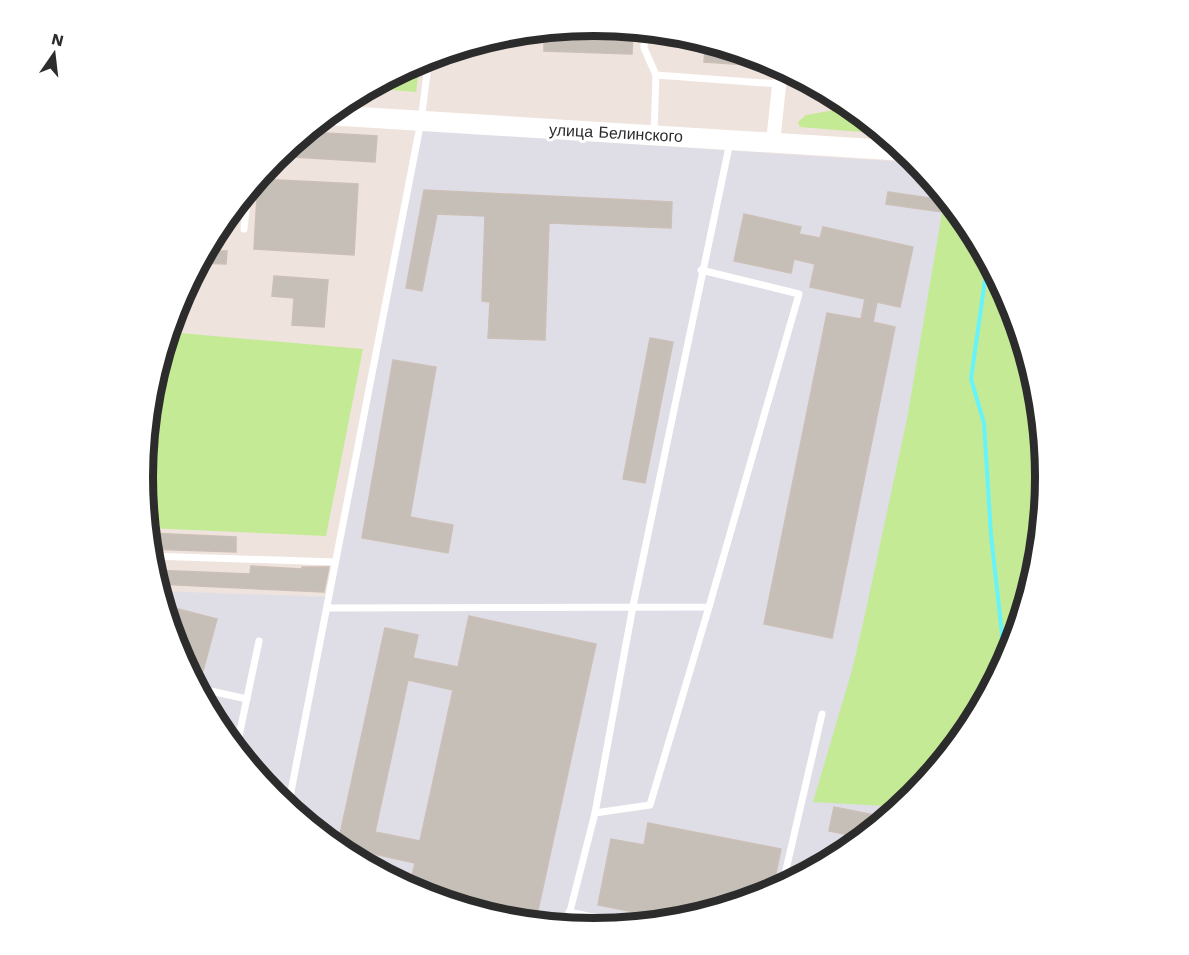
<svg xmlns="http://www.w3.org/2000/svg" width="1189" height="955" viewBox="0 0 1189 955" font-family="'Work Sans',sans-serif">
<style>
.industrial{fill:#dfdee7}
.green{fill:#c4ea95}
.lines{fill:none;stroke-linecap:round;stroke-linejoin:round}
.stream{stroke:#67f3fa;stroke-width:4}
.building{fill:#c6bfb8;stroke:#cbbfb6;stroke-width:1.5;fill-rule:evenodd}
.lane{stroke:#fff;stroke-width:7}
.street{stroke:#fff;stroke-width:14}
.secondary{stroke:#fff;stroke-width:20}
.labels{text-anchor:middle;dominant-baseline:central;stroke-width:6;stroke-linejoin:round;paint-order:stroke}
.street-label{font-size:16px;fill:#2c2c2c;stroke:#fff}
.rim{fill:none;stroke:#2c2c2c;stroke-width:8}
</style>
<rect width="100%" height="100%" fill="#efe3dd"/>
<polygon class="industrial" points="421,130 918,163 971,227 1012,305 1038,390 1046,478 1038,566 1012,651 970,729 914,797 845,854 767,895 682,921 594,929 506,921 421,895 343,853 275,797 218,728 177,650 159,591 331,597"/>
<g class="green">
<polygon points="420,61 416,92 369,88"/>
<polygon points="852,107 886,134 800,127 798,122 806,115"/>
<path d="M945 195 971 227 1012 305 1038 390 1032 534 1040 541C1034 601 1004 680 970 730 953 753 932 775 914 797L902 807 813 802 852 670 864 619 907 419Z"/>
<polygon points="168,332 363,349 326,536 147,528 143,477 151,389"/>
</g>
<g class="lines">
<polyline class="stream" points="988,259 971,379 984,423 991,535 1002,634 998,676"/>
</g>
<g class="building">
<polygon points="571,28 633,30 632,54 544,51 544,30"/>
<polygon points="669,33 683,34 748,54 748,65 704,62 705,50 668,46"/>
<polygon points="307,132 377,136 375,162 278,156"/>
<polygon points="258,179 358,184 354,255 254,249"/>
<polygon points="424,190 672,202 671,228 549,223 545,340 488,338 490,302 482,301 485,216 437,214 422,291 406,288"/>
<polygon points="888,192 943,200 942,212 886,204"/>
<polygon points="744,214 801,227 799,234 820,238 823,227 913,247 900,307 877,302 873,322 895,327 832,638 764,624 827,313 861,319 865,299 810,287 815,264 794,259 791,273 734,261"/>
<polygon points="222,223 220,251 227,251 226,264 199,263"/>
<polygon points="274,276 328,280 324,327 292,325 294,298 272,296"/>
<polygon points="650,338 673,342 645,483 623,479"/>
<polygon points="393,360 436,367 410,517 453,525 448,553 362,538"/>
<polygon points="148,533 236,537 236,552 149,549"/>
<polygon points="251,566 302,569 302,567 329,567 324,592 157,584 152,570 250,574"/>
<polygon points="163,605 217,619 201,678 190,675 177,650"/>
<path d="M469 616 596 644 535 924 506 921 421 895 409 889 415 863 370 853 368 866 337 848 385 628 418 635 413 658 458 667ZM408 680 453 690 420 841 375 832Z"/>
<polygon points="834,807 889,818 864,838 829,831"/>
<polygon points="648,823 781,849 772,892 680,921 598,905 611,839 644,845"/>
</g>
<g class="lines">
<g class="lane">
<polyline points="645,30 644,48 656,75 654,133"/>
<polyline points="656,75 779,84"/>
<polyline points="244,229 248,191"/>
<polyline points="150,556 335,562"/>
<polyline points="327,608 709,607 799,294 701,270"/>
<polyline points="197,688 247,699"/>
<polyline points="236,750 259,641"/>
<polyline points="288,807 421,121 429,58"/>
<polyline points="595,813 650,805 709,607"/>
<polyline points="782,887 822,714"/>
<polyline points="569,912 635,926"/>
<polyline points="566,927 595,813 633,606 730,142"/>
</g>
<polyline class="street" points="773,142 781,67"/>
<polyline class="secondary" points="327,115 906,151"/>
</g>
<g class="labels">
<g class="street-label">
<text transform="translate(616 133) rotate(3)">улица Белинского</text>
</g>
</g>
<path d="M0 0H1189V955H0ZM153 477a441 441 0 1 1 882 0a441 441 0 1 1-882 0Z" fill="#fff" fill-rule="evenodd"/>
<path class="rim" d="M153 477a441 441 0 1 1 882 0a441 441 0 1 1-882 0Z"/>
<g transform="translate(54 54) rotate(14)" stroke="#ffffff" stroke-width="4.5" paint-order="stroke">
<path d="M0-4.5L10 22L0 15L-10 22Z" fill="#2c2c2c"/>
<text y="-9" font-size="16" font-weight="bold" text-anchor="middle" fill="#2c2c2c">N</text>
</g>
</svg>
